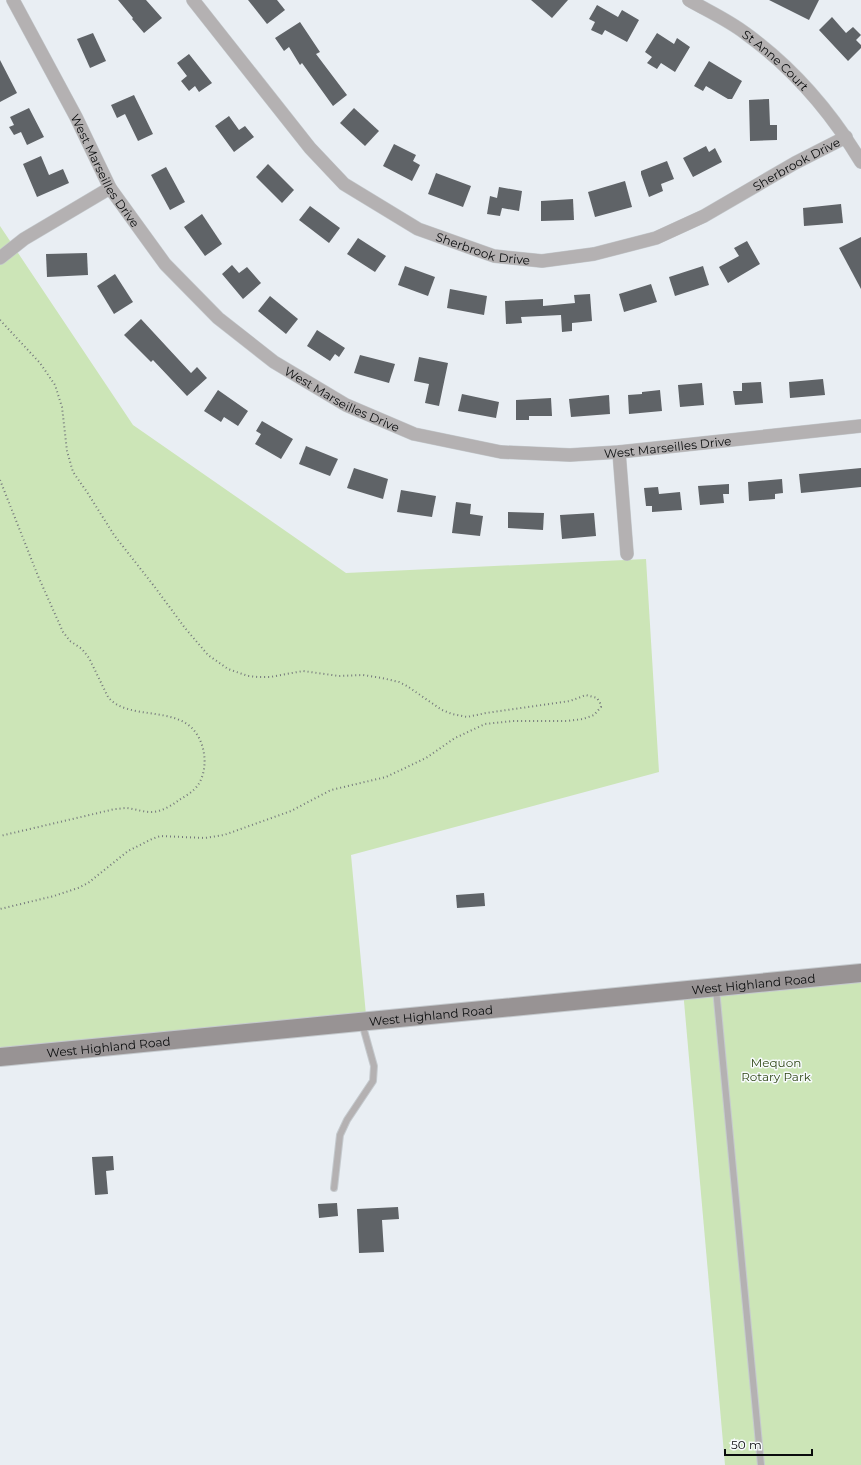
<svg xmlns="http://www.w3.org/2000/svg" width="861" height="1465" viewBox="0 0 861 1465" font-family="Montserrat,sans-serif">
<style>
.green{fill:#cce5b7}
.building{fill:#5f6367}
.lines{fill:none;stroke-linecap:round;stroke-linejoin:round}
.service-casing{stroke:#c5cace;stroke-width:8}
.minor-casing{stroke:#c5cace;stroke-width:14}
.secondary-casing{stroke:#c5cace;stroke-width:20}
.path{stroke:#75797c;stroke-width:2;stroke-dasharray:1 3;stroke-linecap:butt}
.service{stroke:#b4b1b2;stroke-width:6}
.minor{stroke:#b4b1b2;stroke-width:13}
.secondary{stroke:#989394;stroke-width:18}
.labels{text-anchor:middle;dominant-baseline:central;stroke-width:3;stroke-linejoin:round;paint-order:stroke}
.street-label{font-size:12px;fill:#0a0c0d;stroke:#f8fbfe}
.park-label{font-size:12px;fill:#2f4716;stroke:#f8fbfe}
</style>
<rect width="100%" height="100%" fill="#e9eef3"/>
<g class="green">
<polygon points="0,226 133,425 346,573 646,559 659,772 351,855 366,1015 0,1057"/>
<polygon points="861,973 861,1465 725,1465 683,990"/>
</g>
<g class="building">
<polygon points="118,0 146,0 162,18 144,33 132,19 133,18"/>
<polygon points="248,0 277,0 285,10 267,24"/>
<polygon points="531,0 568,0 552,18"/>
<polygon points="769,0 819,0 809,20"/>
<polygon points="597,5 618,17 622,10 639,20 627,42 605,30 602,35 591,30 595,22 589,19"/>
<polygon points="832,17 846,33 853,27 861,35 856,40 861,45 861,48 848,61 819,30"/>
<polygon points="300,22 320,52 316,54 347,95 333,106 302,63 300,65 289,47 284,51 275,38"/>
<polygon points="93,33 106,61 90,68 77,39"/>
<polygon points="657,33 674,44 677,38 690,47 675,72 661,63 657,69 647,63 652,57 645,52"/>
<polygon points="189,54 212,83 199,92 195,86 189,91 181,81 187,76 177,63"/>
<polygon points="0,60 17,93 0,102"/>
<polygon points="709,61 742,81 732,99 728,99 706,86 703,91 694,86"/>
<polygon points="134,95 153,134 138,141 125,114 117,118 111,105"/>
<polygon points="769,99 770,125 777,125 777,140 750,141 749,100"/>
<polygon points="29,108 44,137 27,145 21,132 14,135 9,127 14,125 10,117"/>
<polygon points="354,108 379,131 365,146 340,123"/>
<polygon points="229,116 239,130 245,126 254,137 234,152 215,126"/>
<polygon points="394,144 416,155 413,161 420,165 412,181 383,166"/>
<polygon points="706,146 709,152 715,148 722,162 693,177 683,158"/>
<polygon points="41,156 49,175 63,169 69,183 37,197 23,164"/>
<polygon points="667,161 674,179 661,184 663,191 649,197 641,174 641,171"/>
<polygon points="268,164 294,190 282,203 256,177"/>
<polygon points="166,167 185,202 170,210 151,175"/>
<polygon points="436,173 471,186 463,207 428,194"/>
<polygon points="625,181 632,207 595,217 588,192"/>
<polygon points="499,187 522,191 519,211 502,208 500,216 487,214 490,196 497,198"/>
<polygon points="573,199 574,220 541,221 541,201"/>
<polygon points="841,204 843,223 804,226 803,208"/>
<polygon points="310,206 340,228 329,243 299,220"/>
<polygon points="202,214 222,244 205,256 184,227"/>
<polygon points="861,237 861,289 839,248"/>
<polygon points="358,238 386,256 375,272 347,254"/>
<polygon points="747,241 760,264 728,283 719,267 739,256 734,248"/>
<polygon points="87,253 88,275 47,277 46,254"/>
<polygon points="232,265 239,273 247,267 261,283 243,299 222,274"/>
<polygon points="405,266 435,277 428,296 398,285"/>
<polygon points="703,266 709,285 675,296 669,277"/>
<polygon points="115,274 133,302 114,314 97,286"/>
<polygon points="651,284 657,302 624,312 619,294"/>
<polygon points="450,289 487,296 484,315 447,308"/>
<polygon points="590,294 592,321 572,323 572,331 562,332 561,315 521,317 522,323 506,324 505,301 543,299 543,306 575,303 574,295"/>
<polygon points="270,296 298,319 286,334 258,311"/>
<polygon points="141,319 191,373 197,367 207,378 187,396 153,360 151,362 124,335"/>
<polygon points="317,330 345,348 339,357 335,354 330,361 307,346"/>
<polygon points="360,355 395,364 389,383 354,373"/>
<polygon points="419,357 448,363 439,406 425,403 429,384 414,381"/>
<polygon points="823,379 825,395 790,398 789,382"/>
<polygon points="761,382 763,403 735,405 733,391 742,391 742,383"/>
<polygon points="702,383 704,405 680,407 678,385"/>
<polygon points="218,390 248,411 238,426 224,417 221,422 204,411"/>
<polygon points="660,390 662,411 629,414 628,395 642,394 642,392"/>
<polygon points="462,394 499,402 496,418 458,411"/>
<polygon points="609,395 610,414 571,417 569,399"/>
<polygon points="551,398 552,416 529,416 529,420 516,420 516,400"/>
<polygon points="262,421 293,439 281,459 255,444 261,434 256,431"/>
<polygon points="306,446 338,459 330,476 299,464"/>
<polygon points="354,468 388,479 383,499 347,488"/>
<polygon points="861,468 861,487 801,493 799,474"/>
<polygon points="782,479 783,493 775,494 775,499 749,501 748,482"/>
<polygon points="729,484 729,494 723,494 724,503 700,505 698,486"/>
<polygon points="658,487 659,494 680,492 682,510 652,512 652,506 646,506 644,488"/>
<polygon points="401,490 436,496 432,517 397,512"/>
<polygon points="456,502 471,504 470,514 483,516 480,536 452,533"/>
<polygon points="508,512 544,513 543,530 508,528"/>
<polygon points="594,513 596,536 562,539 560,515"/>
<polygon points="484,893 485,906 457,908 456,895"/>
<polygon points="113,1156 114,1170 106,1171 108,1194 95,1195 92,1157"/>
<polygon points="337,1203 338,1216 319,1218 318,1204"/>
<polygon points="398,1207 399,1219 382,1220 384,1252 359,1253 357,1209"/>
</g>
<g class="lines">
<g class="service-casing">
<g id="service">
<polyline points="716,989 761,1465"/>
<polyline points="334,1188 340,1135 347,1120 373,1081 374,1066 362,1023"/>
</g>
</g>
<g class="minor-casing">
<g id="minor">
<path id="s1" d="M13 0 76 117 110 188 165 264 218 318 274 362 346 405 414 434 501 452 570 455 619 452 861 426"/>
<path id="s2" d="M193 0 310 148 344 184 418 229 494 256 542 261 594 254 656 238 704 216 795 163 846 137"/>
<path id="s3" d="M689 0C708 11 728 20 745 33 792 67 831 112 861 162"/>
<polyline points="0,258 24,239 110,188"/>
<polyline points="619,452 627,554"/>
</g>
</g>
<g class="secondary-casing">
<g id="secondary">
<path id="s4" d="M0 1057 861 973"/>
</g>
</g>
<g class="path">
<polyline points="0,320 40,363 55,385 62,407 67,451 73,472 87,492 114,535 154,586 185,628 208,655 228,669 248,676 258,677 270,677 303,671 339,676 363,675 382,678 399,682 407,686 442,710 452,714 467,717 486,713 570,701 586,695 597,698 600,703 601,707 594,715 583,719 567,721 513,721 485,724 455,738 426,758 386,777 331,790 291,811 224,835 205,838 160,836 152,839 128,851 88,883 78,888 54,896 0,909"/>
<path d="M0 480 38 576 63 632 70 641 82 649 89 658 108 697C127 721 177 705 196 733 206 747 208 770 198 785 194 791 186 796 179 800 171 806 161 812 151 812 143 812 135 809 127 808 123 808 119 809 115 809L0 836"/>
</g>
<use href="#service" class="service"/>
<use href="#minor" class="minor"/>
<use href="#secondary" class="secondary"/>
</g>
<g class="labels">
<g class="street-label">
<text stroke="none"><textPath href="#s3" startOffset="106">St Anne Court</textPath></text>
<text stroke="none"><textPath href="#s2" startOffset="729">Sherbrook Drive</textPath></text>
<text stroke="none"><textPath href="#s1" startOffset="194">West Marseilles Drive</textPath></text>
<text stroke="none"><textPath href="#s2" startOffset="393">Sherbrook Drive</textPath></text>
<text stroke="none"><textPath href="#s1" startOffset="530">West Marseilles Drive</textPath></text>
<text stroke="none"><textPath href="#s1" startOffset="866">West Marseilles Drive</textPath></text>
<text stroke="none"><textPath href="#s4" startOffset="757">West Highland Road</textPath></text>
<text stroke="none"><textPath href="#s4" startOffset="433">West Highland Road</textPath></text>
<text stroke="none"><textPath href="#s4" startOffset="109">West Highland Road</textPath></text>
</g>
<g class="park-label">
<text x="776" y="1062">Mequon<tspan x="776" dy="14">Rotary Park</tspan></text>
</g>
</g>
<path d="M725 1449v6h87v-6" fill="none" stroke="#0a0c0d" stroke-width="2"/>
<text x="731" y="1449" font-size="12" fill="#0a0c0d" stroke="#f8fbfe" stroke-width="3" paint-order="stroke">50 m</text>
</svg>
